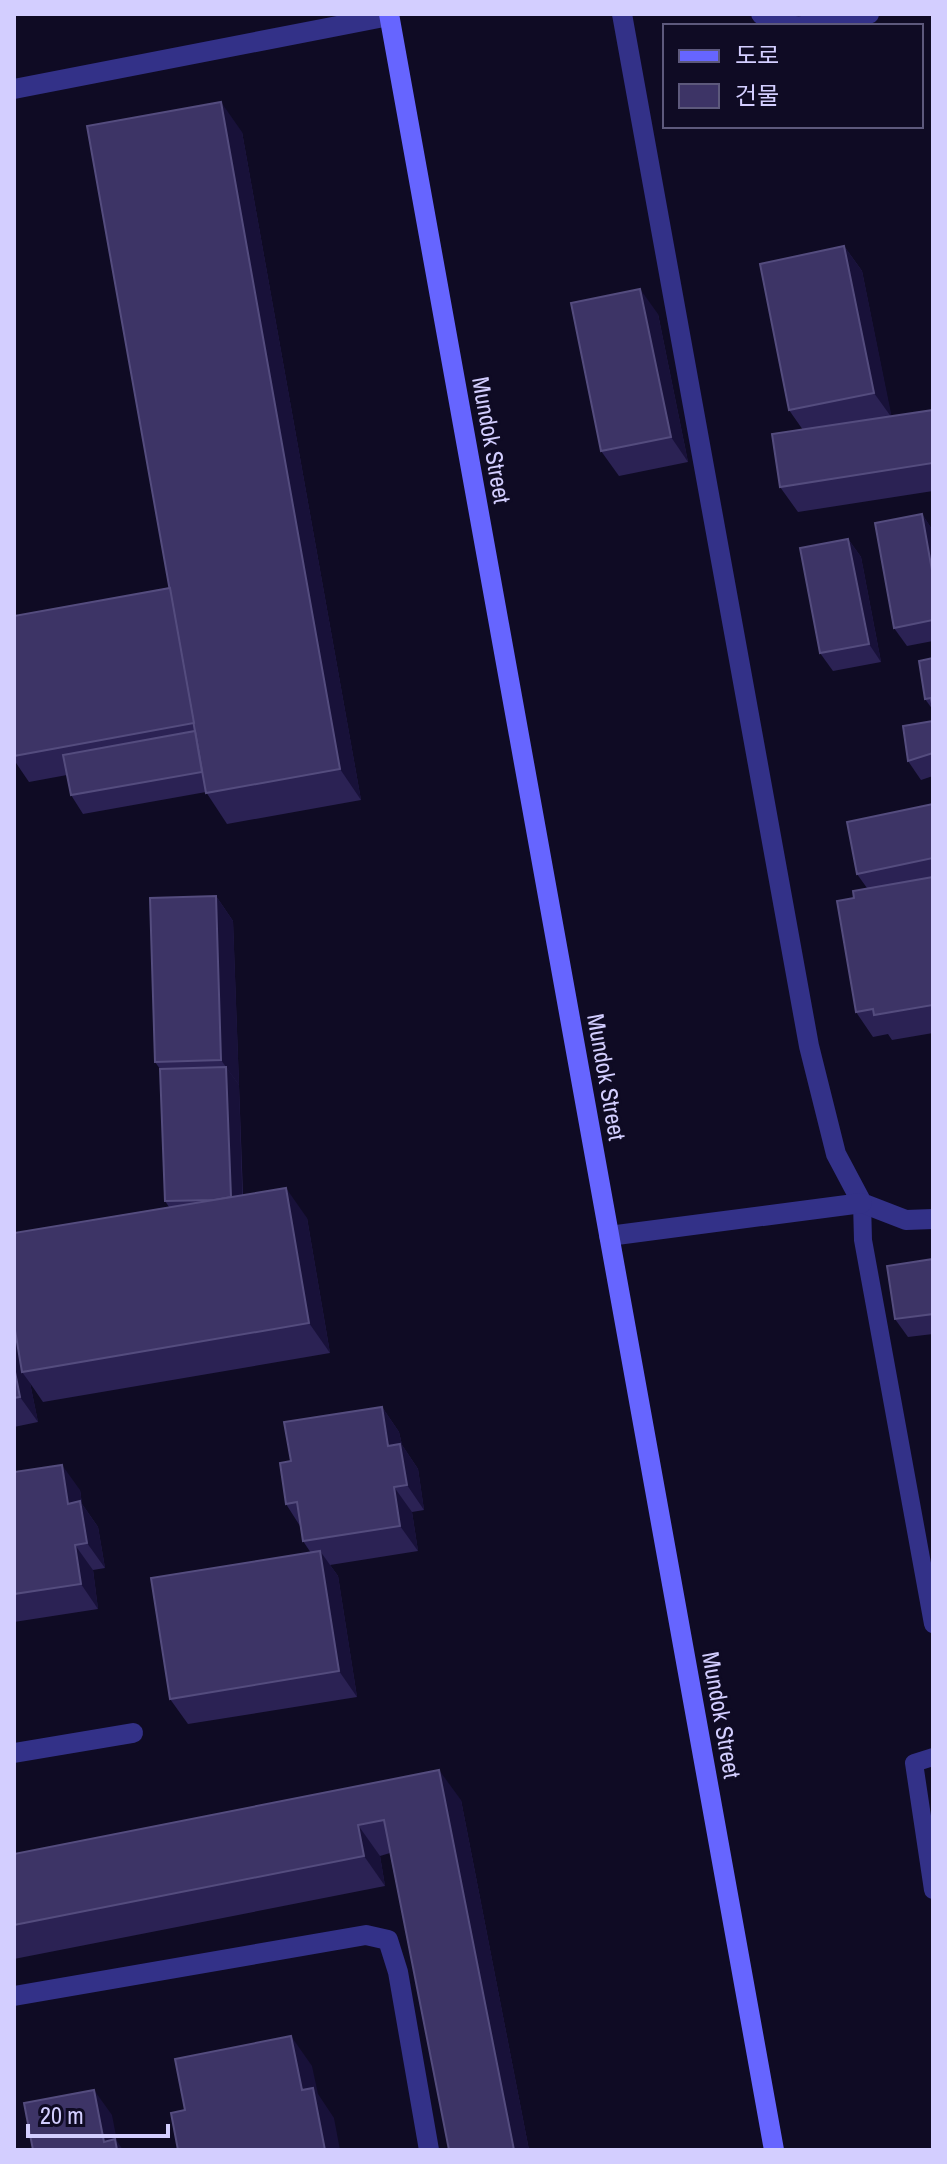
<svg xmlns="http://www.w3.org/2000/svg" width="947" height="2164" viewBox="0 0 947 2164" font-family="'Archivo Narrow','Noto Sans KR',sans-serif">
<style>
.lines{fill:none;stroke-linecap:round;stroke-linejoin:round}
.service{stroke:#333188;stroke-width:18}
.minor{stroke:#333188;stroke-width:20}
.secondary{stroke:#6665ff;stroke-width:20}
.wall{fill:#2b2254}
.shaded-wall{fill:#181139}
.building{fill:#3d3466;stroke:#544c7e;stroke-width:2}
.labels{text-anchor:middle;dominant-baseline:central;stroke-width:6;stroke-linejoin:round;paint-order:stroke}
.street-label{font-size:24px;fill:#d3ceff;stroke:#0f0b24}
</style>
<rect width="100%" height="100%" fill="#0f0b24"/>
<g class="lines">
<g class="service">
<polyline points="862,1203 863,1240 933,1624"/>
<polyline points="933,1757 914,1763 933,1890"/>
</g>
<g class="minor">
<polyline points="622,14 809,1046 836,1154 862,1203 906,1220 933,1219"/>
<path d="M761 14C788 38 836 20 869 14"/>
<polyline points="14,89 389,16"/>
<polyline points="609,1236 862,1203"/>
<polyline points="14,1753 133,1733"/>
<polyline points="14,1996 366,1935 388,1940 398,1972 429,2150"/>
</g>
<polyline class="secondary" points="389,14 774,2150"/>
</g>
<g class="wall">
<polygon points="242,132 361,800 227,824 206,792 83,814 71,795 67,775 29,782 14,760 14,616 170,588"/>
<polygon points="844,246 862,271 891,416 933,410 933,491 798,512 780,487 803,430 789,410"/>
<polygon points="658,314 688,462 619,476 601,451"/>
<polygon points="922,514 933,531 933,641 907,646 894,628"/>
<polygon points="848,539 861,557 881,662 833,671 820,653"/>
<polygon points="933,658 933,710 925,699"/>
<polygon points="933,721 933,776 921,780 908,761"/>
<polygon points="933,804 933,1033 892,1040 888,1034 873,1037 856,1012 854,898 867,888 857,874"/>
<polygon points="216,896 233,921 243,1195 307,1218 330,1353 43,1402 30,1383 38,1422 14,1427 14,1233 169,1207 165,1201 160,1069 155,1062"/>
<polygon points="933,1259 933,1334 908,1337 895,1319"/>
<polygon points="382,1407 399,1432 402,1445 418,1469 424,1510 412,1512 418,1551 330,1565 338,1576 357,1697 188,1724 170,1699 311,1553 303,1541 300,1526 286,1504 291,1461"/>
<polygon points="14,1472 80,1490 82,1504 98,1527 105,1568 93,1570 98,1609 14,1622"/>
<polygon points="461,1800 529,2150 449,2150 390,1853 380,1856 385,1886 14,1959 14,1854"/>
</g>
<g class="shaded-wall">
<polygon points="221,102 242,132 361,800 340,769"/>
<polygon points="844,246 862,271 892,418 874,393"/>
<polygon points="640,289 658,314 688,462 671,437"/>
<polygon points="922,514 933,531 933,576"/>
<polygon points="848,539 861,557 881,662 869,644"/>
<polygon points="216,896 233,921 239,1085 221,1060"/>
<polygon points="226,1067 239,1085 243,1217 231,1199"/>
<polygon points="286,1188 307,1218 330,1353 309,1323"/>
<polygon points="14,1326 22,1372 30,1383 38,1422 20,1397 14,1367"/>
<polygon points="382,1407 399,1432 402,1445 418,1469 424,1510 407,1485 388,1446"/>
<polygon points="62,1465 80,1490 82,1504 98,1527 105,1568 87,1543 68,1504"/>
<polygon points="394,1487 412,1512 418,1551 400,1526"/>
<polygon points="75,1545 93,1570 98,1609 81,1584"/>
<polygon points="320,1551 338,1576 357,1697 339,1671"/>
<polygon points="439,1770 461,1800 529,2150 514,2150"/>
<polygon points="358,1825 380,1856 385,1886 364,1856"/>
<polygon points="291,2036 312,2066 318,2094 334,2118 340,2150 325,2150 302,2090"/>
<polygon points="94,2090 112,2115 117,2141 123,2150 110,2150 104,2142"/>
</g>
<g class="building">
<polygon points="221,102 340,769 206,793 87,126"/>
<polygon points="844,246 874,393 789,410 760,264"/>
<polygon points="640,289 671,437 601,451 571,303"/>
<polygon points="933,410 933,463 780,487 772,434"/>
<polygon points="922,514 933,576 933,620 894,628 875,523"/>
<polygon points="848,539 869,644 820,653 800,548"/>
<polygon points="170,588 194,723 14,756 14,616"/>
<polygon points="933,658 933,709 931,698 925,699 919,661"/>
<polygon points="933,721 933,753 908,761 903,726"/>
<polygon points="195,731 202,772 71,795 63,755"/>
<polygon points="933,804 933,858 857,874 847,822"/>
<polygon points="933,877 933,1005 874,1015 873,1009 856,1012 837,901 854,898 853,891"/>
<polygon points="216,896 221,1060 155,1062 150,898"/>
<polygon points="226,1067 231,1197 215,1200 165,1201 160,1069"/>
<polygon points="286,1188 309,1323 22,1372 14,1324 14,1233"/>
<polygon points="933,1259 933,1314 895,1319 887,1266"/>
<polygon points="14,1367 20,1397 14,1398"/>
<polygon points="382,1407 388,1446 400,1444 407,1485 394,1487 400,1526 303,1541 297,1502 286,1504 280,1463 291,1461 284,1422"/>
<polygon points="62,1465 68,1504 80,1501 87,1543 75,1545 81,1584 14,1594 14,1472"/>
<polygon points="320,1551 339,1671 170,1699 151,1578"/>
<polygon points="439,1770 514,2150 449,2150 384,1820 358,1825 364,1856 14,1925 14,1854"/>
<polygon points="291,2036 302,2090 313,2088 325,2150 178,2150 171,2113 185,2110 175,2059"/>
<polygon points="94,2090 104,2142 115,2139 117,2150 33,2150 24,2103"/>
</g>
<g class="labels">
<g class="street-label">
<text transform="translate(492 440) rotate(80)">Mundok Street</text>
<text transform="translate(607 1077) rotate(80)">Mundok Street</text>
<text transform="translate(722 1715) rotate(80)">Mundok Street</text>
</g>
</g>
<rect width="947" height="2164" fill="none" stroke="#d3ceff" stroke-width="32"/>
<rect x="663" y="24" width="260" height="104" fill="#0f0b24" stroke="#5d597c" stroke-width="2"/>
<rect x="679" y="50" width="40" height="12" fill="#6665ff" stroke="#5d597c" stroke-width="2"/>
<text x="735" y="64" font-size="24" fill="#d3ceff">도로</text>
<rect x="679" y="84" width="40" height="24" fill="#3d3466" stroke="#5d597c" stroke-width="2"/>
<text x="735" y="104" font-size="24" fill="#d3ceff">건물</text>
<path d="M28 2124v12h140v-12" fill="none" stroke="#d3ceff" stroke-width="4"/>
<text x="40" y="2124" font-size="24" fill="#d3ceff" stroke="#0f0b24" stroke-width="6" paint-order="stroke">20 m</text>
</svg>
